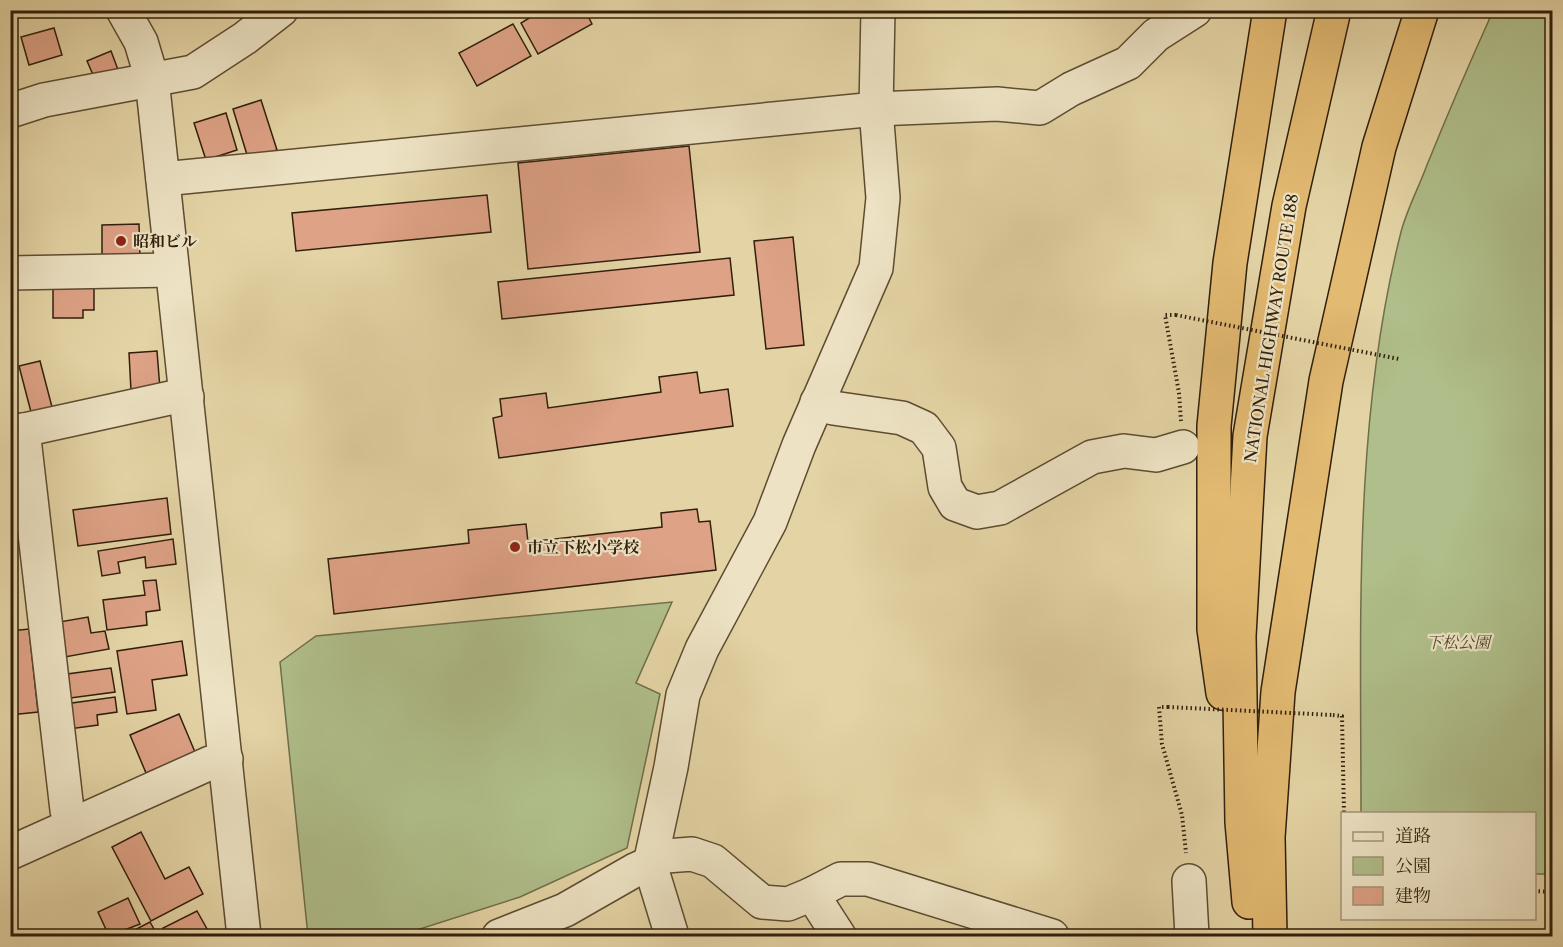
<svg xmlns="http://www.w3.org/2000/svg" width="1563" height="947" viewBox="0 0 1563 947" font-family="'Libre Caslon Text','Noto Serif JP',serif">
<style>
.green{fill:#afbe8a;stroke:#706e4b;stroke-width:1.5}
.building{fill:#dea286;stroke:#311f0c;stroke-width:1.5}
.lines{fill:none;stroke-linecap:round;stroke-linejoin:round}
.minor-casing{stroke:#5e4c32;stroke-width:36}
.highway-casing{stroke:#311f0c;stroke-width:36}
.path{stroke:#311f0c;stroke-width:4;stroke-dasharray:1.5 3;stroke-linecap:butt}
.minor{stroke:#ede3c4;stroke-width:33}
.highway{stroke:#e2ba72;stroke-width:33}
.path-bridge{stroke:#311f0c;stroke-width:4;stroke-dasharray:1.5 3;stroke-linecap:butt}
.poi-dot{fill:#8f2418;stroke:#ede3c4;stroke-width:2}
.labels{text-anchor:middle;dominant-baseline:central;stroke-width:4.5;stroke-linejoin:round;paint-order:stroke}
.poi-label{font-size:16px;font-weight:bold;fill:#311f0c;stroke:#ede3c4;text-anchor:start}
.street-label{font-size:16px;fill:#311f0c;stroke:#ede3c4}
.park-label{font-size:16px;font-style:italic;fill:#50472c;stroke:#ede3c4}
</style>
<rect width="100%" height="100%" fill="#e4d4a5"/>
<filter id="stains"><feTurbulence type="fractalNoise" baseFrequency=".00333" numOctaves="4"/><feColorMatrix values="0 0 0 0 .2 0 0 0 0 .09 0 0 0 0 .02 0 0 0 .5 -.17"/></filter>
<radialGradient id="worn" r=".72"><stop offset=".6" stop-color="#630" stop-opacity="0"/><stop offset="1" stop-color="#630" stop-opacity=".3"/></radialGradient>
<g class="green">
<path d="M1493 11H1552V874H1535L1534 814 1361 813C1361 620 1353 421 1401 232 1407 209 1419 187 1427 165 1448 113 1470 62 1493 11Z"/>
<polygon points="672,602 636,683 660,694 627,848 520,897 398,936 308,936 280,662 316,636"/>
</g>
<g class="building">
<polygon points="542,10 585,10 592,24 538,54 521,23"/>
<polygon points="513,24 531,56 477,86 459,53"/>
<polygon points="54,28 62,55 29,65 21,37"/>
<polygon points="111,51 120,75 97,84 87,61"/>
<polygon points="261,100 277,150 248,158 233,109"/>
<polygon points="226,113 237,150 206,160 194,123"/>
<polygon points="689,146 700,252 528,269 518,163"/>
<polygon points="487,195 491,232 296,251 292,213"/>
<polygon points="139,224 140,257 102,257 102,225"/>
<polygon points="793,237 804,345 766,349 754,241"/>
<polygon points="730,258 734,295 502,319 498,282"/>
<polygon points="53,287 94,287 94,310 83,310 83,318 53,318"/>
<polygon points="157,351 160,389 131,391 129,353"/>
<polygon points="40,361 52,407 31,412 19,366"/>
<polygon points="697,372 700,393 728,389 733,426 499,458 493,418 502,416 500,399 546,393 548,408 661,392 659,377"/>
<polygon points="167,498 171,534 78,546 73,510"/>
<polygon points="697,509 699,522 710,521 716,570 334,614 328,559 469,543 468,530 526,524 528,542 662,527 661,513"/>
<polygon points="173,539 176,564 146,568 145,557 118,562 120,573 102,576 98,551"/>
<polygon points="156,580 160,610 146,612 147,625 107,630 103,600 145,595 143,581"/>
<polygon points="88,617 91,633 105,631 109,649 65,657 59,622"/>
<polygon points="29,629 38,712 10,715 10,631"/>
<polygon points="182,641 187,675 152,680 156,710 127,714 117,651"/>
<polygon points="111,668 115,692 63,699 60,675"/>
<polygon points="115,697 117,712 97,715 98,725 69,729 65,704"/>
<polygon points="179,714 195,752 146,773 130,735"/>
<polygon points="141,832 165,879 189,867 203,894 151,921 112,847"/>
<polygon points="128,898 140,924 109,936 98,912"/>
<polygon points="197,911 211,936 167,936 163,928"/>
<polygon points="150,922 158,936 123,936"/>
</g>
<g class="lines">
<g class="minor-casing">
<g id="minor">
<polyline points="123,10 141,42 152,79 244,936"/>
<polyline points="10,111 44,100 193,72 245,38 281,10"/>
<polyline points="163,179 876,109 997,104 1040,108 1071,89 1128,63 1156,35 1195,10"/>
<polyline points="10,273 172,270"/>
<polyline points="817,402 833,408 902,418 924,428 939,448 945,487 955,504 977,512 1000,508 1092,457 1124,451 1156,455 1183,447"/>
<polyline points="23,430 67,810 72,825"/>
<polyline points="10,433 170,398 187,397"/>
<polyline points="10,853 210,763 226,759"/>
<polyline points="1189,881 1192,936"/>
<polyline points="812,894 839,936"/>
<polyline points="499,936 565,910 635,870 666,856 692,854 713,861 762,902 788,904 812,894 841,879 868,879 1052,936"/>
<polyline points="672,936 650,864 671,767 683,695 702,649 770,522 799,445 876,268 883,198 876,109 878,10"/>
</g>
</g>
<g class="highway-casing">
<g id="highway">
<polyline points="1223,693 1214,629 1214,426 1230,263 1270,10"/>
<polyline points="1249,902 1242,822 1239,636 1250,436 1289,206 1334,10"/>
<polyline points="1270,936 1268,837 1278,692 1326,381 1379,147 1422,10"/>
</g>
</g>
<g class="path">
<polyline points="1176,315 1165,315 1179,393 1181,421"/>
<polyline points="1168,707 1159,707 1162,744 1182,815 1186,853"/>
<polyline points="1333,715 1342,716 1344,814"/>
<polyline points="1534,891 1552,892"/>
</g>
<use href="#minor" class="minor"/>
<use href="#highway" class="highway"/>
<g class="path-bridge">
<polyline points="1176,315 1399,359"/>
<polyline points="1168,707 1333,715"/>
</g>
</g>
<g class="poi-dot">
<circle cx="121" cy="241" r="6"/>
<circle cx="515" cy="547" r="6"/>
</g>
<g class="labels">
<g class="poi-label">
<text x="133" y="241">昭和ビル</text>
<text x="527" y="547">市立下松小学校</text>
</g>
<g class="street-label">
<text transform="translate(1271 328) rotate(-81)">NATIONAL HIGHWAY ROUTE 188</text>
</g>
<g class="park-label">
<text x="1458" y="642">下松公園</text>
</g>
</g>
<rect width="1563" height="947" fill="none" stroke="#e4d4a5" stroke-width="36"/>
<rect x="12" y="12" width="1539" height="923" fill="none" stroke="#311f0c" stroke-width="3"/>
<rect x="18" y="18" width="1527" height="911" fill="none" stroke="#311f0c" stroke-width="1.5"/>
<rect x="1341" y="812" width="195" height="108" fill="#ede3c4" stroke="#a2957a" stroke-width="1.5"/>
<rect x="1353" y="832" width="30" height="9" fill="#ede3c4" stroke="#a2957a" stroke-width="1.5"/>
<text x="1395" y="842" font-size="18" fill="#311f0c">道路</text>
<rect x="1353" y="857" width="30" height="18" fill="#afbe8a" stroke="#a2957a" stroke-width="1.5"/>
<text x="1395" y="872" font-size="18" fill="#311f0c">公園</text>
<rect x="1353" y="887" width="30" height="18" fill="#dea286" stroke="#a2957a" stroke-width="1.5"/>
<text x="1395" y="902" font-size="18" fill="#311f0c">建物</text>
<rect width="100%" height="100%" filter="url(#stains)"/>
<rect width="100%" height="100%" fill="url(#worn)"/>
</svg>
